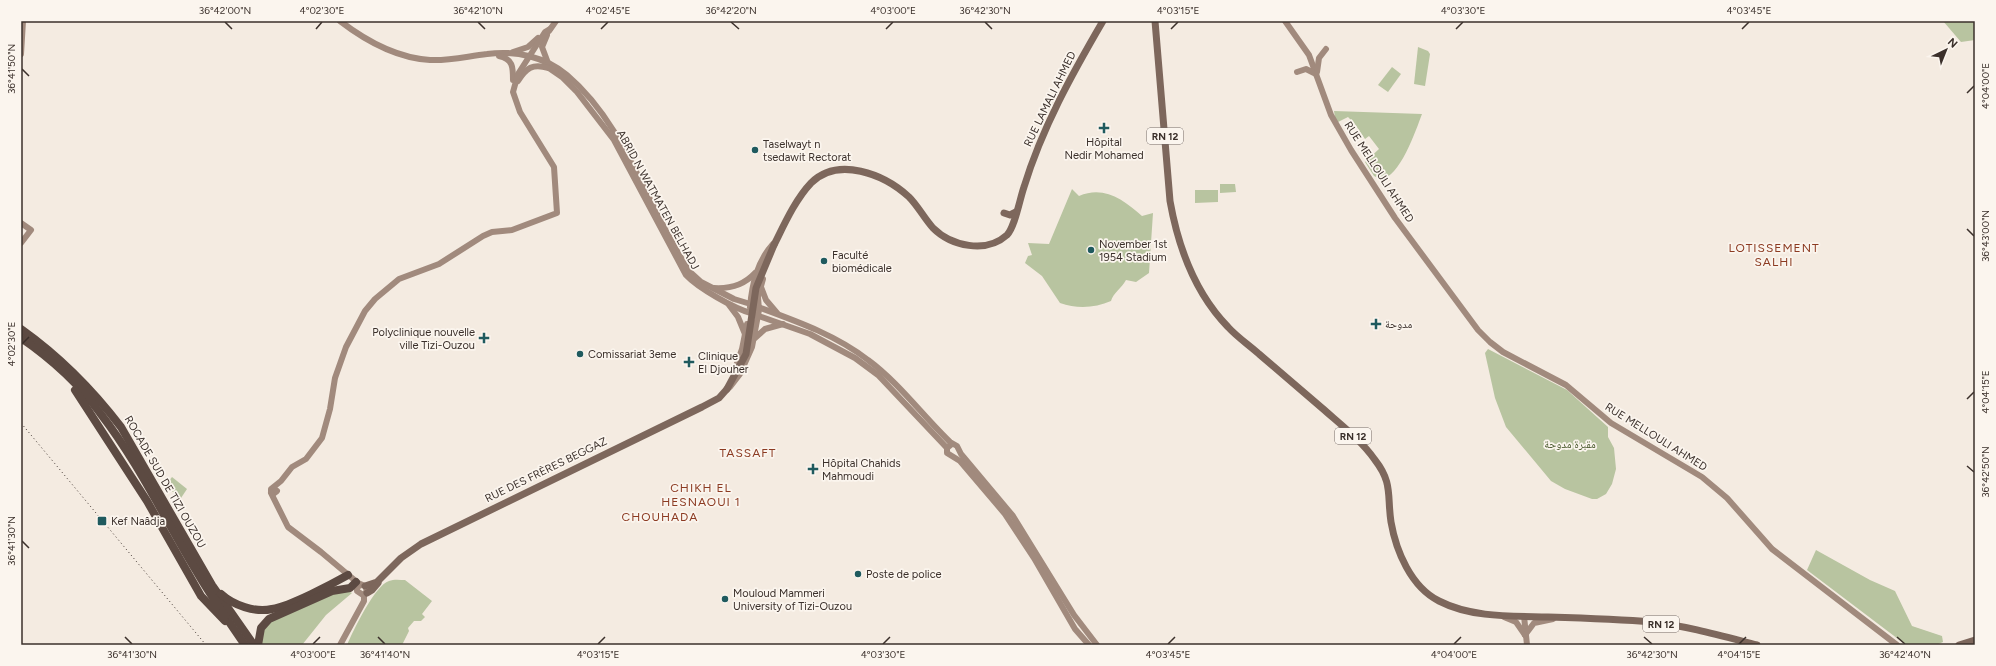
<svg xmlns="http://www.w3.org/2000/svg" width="1996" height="666" viewBox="0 0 1996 666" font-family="Figtree,'Noto Naskh Arabic',sans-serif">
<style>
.green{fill:#b8c4a0}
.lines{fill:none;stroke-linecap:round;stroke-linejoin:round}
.secondary{stroke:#a18a7d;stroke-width:6}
.primary{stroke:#7d675c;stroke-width:7}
.highway{stroke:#5c4a42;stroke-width:8}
.rail{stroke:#3b302b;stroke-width:1;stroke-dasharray:1 3;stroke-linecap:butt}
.primary-bridge{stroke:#7d675c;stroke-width:7}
.ticks{fill:none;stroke:#3b302b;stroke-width:1.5}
.poi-dot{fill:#1f5a5e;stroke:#fbf5ee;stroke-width:1.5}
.labels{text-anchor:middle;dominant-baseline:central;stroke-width:3.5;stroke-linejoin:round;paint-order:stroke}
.shield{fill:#fbf5ee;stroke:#756b66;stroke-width:1}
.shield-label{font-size:10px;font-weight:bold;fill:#3b302b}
.street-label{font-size:11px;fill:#3b302b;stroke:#fbf5ee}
.poi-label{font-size:11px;fill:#3b302b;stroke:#fbf5ee;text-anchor:start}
.park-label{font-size:11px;fill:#4a5a2e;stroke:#fbf5ee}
.neighbourhood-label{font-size:12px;letter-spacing:1px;fill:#8c3b22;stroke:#fbf5ee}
.neatline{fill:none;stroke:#3b302b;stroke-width:1.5}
.ticks-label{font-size:10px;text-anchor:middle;fill:#3b302b}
</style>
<rect width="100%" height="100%" fill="#f4ebe1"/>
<g class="green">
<polygon points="1943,21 1975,21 1975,40 1961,42"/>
<polygon points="1418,47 1428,51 1430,54 1425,86 1414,84"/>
<polygon points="1392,67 1401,74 1388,92 1378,85"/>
<path d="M1334 111 1422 114C1416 130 1399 180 1380 179L1374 176 1365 162 1379 149 1369 136 1365 139 1355 124 1348 117 1336 123Z"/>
<polygon points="1235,184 1236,192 1220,193 1220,184"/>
<path d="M1072 189 1079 196C1104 185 1124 200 1142 216L1153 213 1149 273 1136 282 1126 280C1122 288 1113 293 1111 301 1095 308 1077 309 1060 303L1042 276 1025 263 1028 256 1032 255 1028 243 1049 244Z"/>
<polygon points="1195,190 1218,190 1218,202 1195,203"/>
<polygon points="1488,349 1567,390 1608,427 1608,437 1614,448 1616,469 1612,484 1606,494 1597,499 1592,499 1565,489 1551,481 1506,427 1495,398 1485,353"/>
<polygon points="172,477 187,489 181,498 165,486"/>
<polygon points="1816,550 1870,580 1895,591 1912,626 1942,636 1943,642 1936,645 1906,645 1807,570"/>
<path d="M405 580 432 601 422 614 425 617 421 621H414L408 628 409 631 402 645H347C353 631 375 585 389 581 394 579 400 580 405 580Z"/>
<polygon points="338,591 348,591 352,593 326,615 302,645 261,645 263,628 269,621"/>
</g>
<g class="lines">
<g class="secondary">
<path d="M340 21C366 41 398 58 430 60 450 61 468 56 487 54 516 50 545 57 567 75 627 126 647 209 690 272L701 282 734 299 757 306"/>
<polyline points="1285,21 1309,55 1331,115 1351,150 1395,218 1478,330 1490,342 1503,352 1566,385 1611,423 1702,477 1727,498 1772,549 1897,645"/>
<polyline points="549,31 556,21"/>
<polyline points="547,35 542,47 548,63"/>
<polyline points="513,52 528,47 538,38"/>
<polyline points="21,54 23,21"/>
<path d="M499 56C513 59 513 67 513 80"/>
<path d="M546 66 562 77 577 92 614 140 686 275C698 288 735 309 751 313"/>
<polyline points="1297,72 1306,69 1316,74"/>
<polyline points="1317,72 1319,58 1326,49"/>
<path d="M518 81C526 68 533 63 548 68"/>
<polyline points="21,223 31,230 21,243"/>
<polyline points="761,287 766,300 777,313"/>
<path d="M714 288C730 289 744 285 755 273"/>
<polyline points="729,305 738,317 745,334"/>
<path d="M750 307C752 284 757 262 773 244"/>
<path d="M758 307C796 321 836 335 868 360 899 383 922 415 950 442L957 446 961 454 1013 516 1074 615 1097 645"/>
<polyline points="750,311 753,314 810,334 855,358 878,375 947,448"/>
<polyline points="755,338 765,329 783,324"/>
<polyline points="735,369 742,349 747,324"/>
<polyline points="730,387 740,374 752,347 759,310 758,297 763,279"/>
<polyline points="952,444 947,448 947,453 960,461 1005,514 1034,558 1075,629 1089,645"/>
<polyline points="273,488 277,491 273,494 271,492 271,489 281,481 292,467 306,459 322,438 330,409 335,378 346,347 365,311 375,299 399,279 439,264 483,236 492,232 512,230 557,213 554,167 520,112 513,92 518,74 545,32 550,29"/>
<polyline points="271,493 288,527 321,552 358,583 365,586 367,591 363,595 357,591 357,587 361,585"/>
<polyline points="1524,616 1527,645"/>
<polyline points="1504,617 1516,622 1525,635"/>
<polyline points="1525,635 1534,623 1553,619"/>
<polyline points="340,645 364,601 364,595"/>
</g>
<g class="primary">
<path d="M1155 21 1170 201C1178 246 1195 293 1228 327 1237 337 1249 345 1259 354 1280 372 1301 390 1322 408 1340 424 1361 440 1375 460 1393 483 1387 496 1391 522 1396 551 1411 587 1439 601 1472 618 1513 616 1548 617 1583 618 1618 619 1652 622 1687 626 1722 636 1757 645"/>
<polyline points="1004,213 1010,215 1016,212"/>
<path d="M774 245C784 225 795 200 811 183 838 156 884 174 909 197 918 206 924 218 933 228 951 246 986 254 1007 235 1015 227 1020 198 1024 187 1042 128 1072 74 1103 21"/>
<polyline points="365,586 377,582 401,558 421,544 702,407 719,398 727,389"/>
<polyline points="367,593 372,590 378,583"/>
<polyline points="1959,645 1975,640"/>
</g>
<g class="highway">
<path d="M21 329C59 356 92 389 121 427L212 585 254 645"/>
<path d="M21 338C50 358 79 384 100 413 139 463 165 520 198 574 212 598 229 622 245 645"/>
<polyline points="75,390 147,501 201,596 225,621"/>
<path d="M221 594C233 605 255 613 272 609 290 606 332 584 348 575"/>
<polyline points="258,645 261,628 269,619 332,591 350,588 356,582"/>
</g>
<polyline class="rail" points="21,423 206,645"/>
<polyline class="primary-bridge" points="727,389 746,354 756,288 774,245"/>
</g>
<path class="ticks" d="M225 22 232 29M478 22 485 29M731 22 739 29M985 22 992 29M316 29 322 22M601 29 608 22M886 29 893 22M1171 29 1178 22M1456 29 1463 22M1742 29 1749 22M22 69 29 76M1967 93 1974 86M1967 229 1974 236M22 344 29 337M1967 399 1974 392M1967 466 1974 472M22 541 29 548M125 637 132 644M378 637 385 644M1644 637 1652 644M1897 637 1905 644M313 644 320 637M598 644 605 637M883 644 890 637M1168 644 1175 637M1454 644 1461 637M1739 644 1746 637"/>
<g class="poi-dot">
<path d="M1102 122h4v4h4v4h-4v4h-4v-4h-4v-4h4z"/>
<circle cx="755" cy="150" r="4"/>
<circle cx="1091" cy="250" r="4"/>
<circle cx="824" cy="261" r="4"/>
<path d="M1374 318h4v4h4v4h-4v4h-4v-4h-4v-4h4z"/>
<path d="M482 332h4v4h4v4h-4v4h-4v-4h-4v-4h4z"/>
<circle cx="580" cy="354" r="4"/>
<path d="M687 356h4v4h4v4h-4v4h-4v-4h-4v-4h4z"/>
<path d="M811 463h4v4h4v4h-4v4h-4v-4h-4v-4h4z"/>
<rect x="97" y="516" width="10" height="10" rx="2"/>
<circle cx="858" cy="574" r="4"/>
<circle cx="725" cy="599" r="4"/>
</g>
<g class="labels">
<g class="shield">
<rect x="1147" y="128" width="36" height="16" rx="3"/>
<rect x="1335" y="428" width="36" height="16" rx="3"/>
<rect x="1643" y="616" width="36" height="16" rx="3"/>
</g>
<g class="shield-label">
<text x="1165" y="136">RN 12</text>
<text x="1353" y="436">RN 12</text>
<text x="1661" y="624">RN 12</text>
</g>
<g class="street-label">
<text transform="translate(1050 99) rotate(-64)">RUE LAMALI AHMED</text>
<text transform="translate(1379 172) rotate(57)">RUE MELLOULI AHMED</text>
<text transform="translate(658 200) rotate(61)">ABRID N WATMATEN BELHADJ</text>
<text transform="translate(1656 437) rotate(32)">RUE MELLOULI AHMED</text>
<text transform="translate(546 470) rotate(-26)">RUE DES FRÈRES BEGGAZ</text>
<text transform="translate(165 482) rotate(60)">ROCADE SUD DE TIZI OUZOU</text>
</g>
<g class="poi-label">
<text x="1104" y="142" text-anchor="middle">Hôpital<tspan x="1104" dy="13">Nedir Mohamed</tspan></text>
<text x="763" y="144">Taselwayt n<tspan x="763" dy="13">tsedawit Rectorat</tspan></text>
<text x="1099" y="244">November 1st<tspan x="1099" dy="13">1954 Stadium</tspan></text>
<text x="832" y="255">Faculté<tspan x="832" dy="13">biomédicale</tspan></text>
<text x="1385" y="324">مدوحة</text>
<text x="475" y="332" text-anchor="end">Polyclinique nouvelle<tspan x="475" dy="13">ville Tizi-Ouzou</tspan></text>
<text x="588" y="354">Comissariat 3eme</text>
<text x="698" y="356">Clinique<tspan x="698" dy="13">El Djouher</tspan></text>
<text x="822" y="463">Hôpital Chahids<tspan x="822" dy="13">Mahmoudi</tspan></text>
<text x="111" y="521">Kef Naâdja</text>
<text x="866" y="574">Poste de police</text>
<text x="733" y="593">Mouloud Mammeri<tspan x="733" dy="13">University of Tizi-Ouzou</tspan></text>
</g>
<g class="park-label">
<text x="1570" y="444">مقبرة مدوحة</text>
</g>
<g class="neighbourhood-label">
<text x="1774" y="248">LOTISSEMENT<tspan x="1774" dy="14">SALHI</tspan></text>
<text x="748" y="453">TASSAFT</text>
<text x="701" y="488">CHIKH EL<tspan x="701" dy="14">HESNAOUI 1</tspan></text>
<text x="660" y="517">CHOUHADA</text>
</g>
</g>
<rect width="1996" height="666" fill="none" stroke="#fbf5ee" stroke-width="44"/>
<g transform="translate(1946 50) rotate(43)" stroke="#fbf5ee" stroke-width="3" paint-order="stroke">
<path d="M0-3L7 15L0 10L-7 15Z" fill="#3b302b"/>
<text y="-6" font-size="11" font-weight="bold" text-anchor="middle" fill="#3b302b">N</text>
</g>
<rect x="22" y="22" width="1952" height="622" class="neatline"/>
<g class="ticks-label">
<text x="225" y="14">36°42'00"N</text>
<text x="322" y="14">4°02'30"E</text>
<text x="478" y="14">36°42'10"N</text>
<text x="608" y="14">4°02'45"E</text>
<text x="731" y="14">36°42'20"N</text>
<text x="893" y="14">4°03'00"E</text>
<text x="985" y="14">36°42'30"N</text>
<text x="1178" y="14">4°03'15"E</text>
<text x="1463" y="14">4°03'30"E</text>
<text x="1749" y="14">4°03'45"E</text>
<text transform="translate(11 69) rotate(-90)" y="4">36°41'50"N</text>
<text transform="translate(1985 86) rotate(-90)" y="4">4°04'00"E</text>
<text transform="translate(1985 236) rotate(-90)" y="4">36°43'00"N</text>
<text transform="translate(11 344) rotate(-90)" y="4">4°02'30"E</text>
<text transform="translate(1985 392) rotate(-90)" y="4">4°04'15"E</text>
<text transform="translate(1985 472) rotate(-90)" y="4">36°42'50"N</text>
<text transform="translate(11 541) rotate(-90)" y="4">36°41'30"N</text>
<text x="132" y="658">36°41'30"N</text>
<text x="313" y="658">4°03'00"E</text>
<text x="385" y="658">36°41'40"N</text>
<text x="598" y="658">4°03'15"E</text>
<text x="883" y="658">4°03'30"E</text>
<text x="1168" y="658">4°03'45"E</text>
<text x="1454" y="658">4°04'00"E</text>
<text x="1652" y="658">36°42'30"N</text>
<text x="1739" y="658">4°04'15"E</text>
<text x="1905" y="658">36°42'40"N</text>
</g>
</svg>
